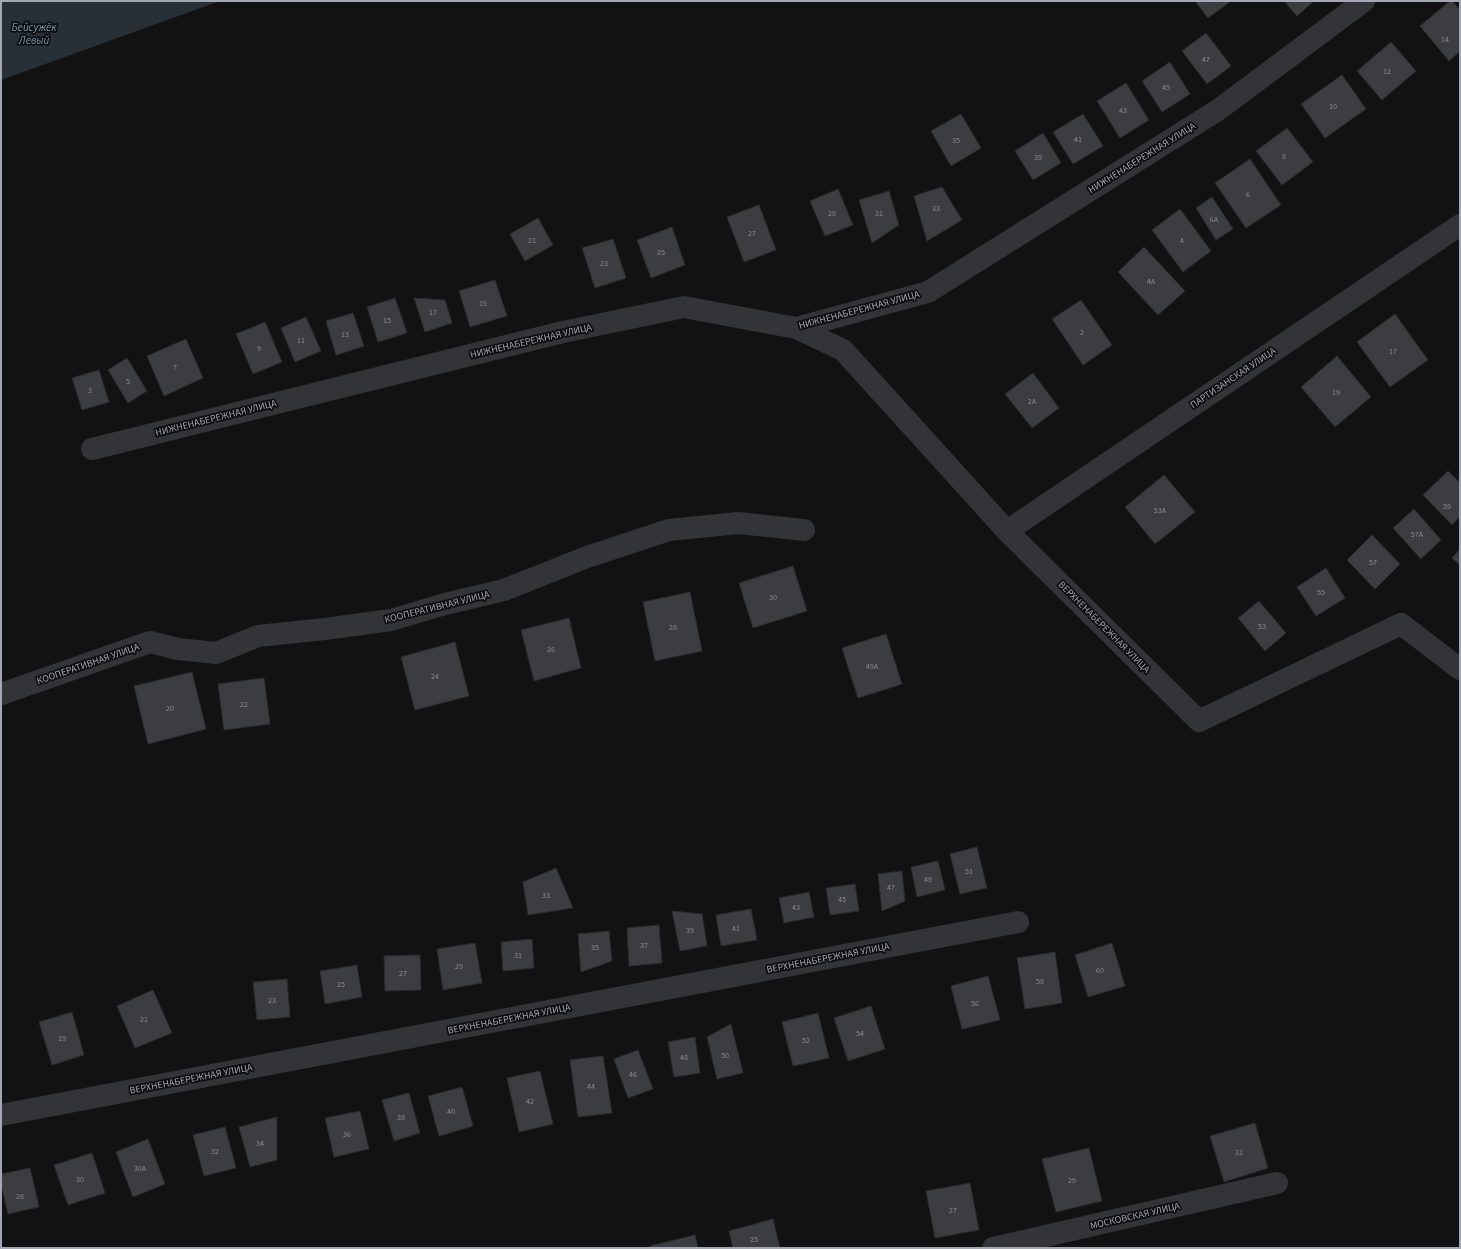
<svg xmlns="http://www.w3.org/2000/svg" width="1461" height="1249" viewBox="0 0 1461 1249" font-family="'Source Sans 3',sans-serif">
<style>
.water{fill:#283037}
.building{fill:#3c3d40;stroke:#2c2c2f}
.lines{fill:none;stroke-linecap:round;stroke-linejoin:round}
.minor{stroke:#333438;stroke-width:22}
.labels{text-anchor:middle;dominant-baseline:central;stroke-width:3.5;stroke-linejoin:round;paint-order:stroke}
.number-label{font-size:8px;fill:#898d97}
.street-label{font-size:10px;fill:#a3a8b4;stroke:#0d0d0e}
.water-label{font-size:11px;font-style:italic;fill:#7a96af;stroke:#0d0d0e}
</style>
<rect width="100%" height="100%" fill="#121213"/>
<polygon class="water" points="1,1 220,1 1,80"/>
<g class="building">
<polygon points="1195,1 1231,1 1208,18"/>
<polygon points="1284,1 1314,1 1297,16"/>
<polygon points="1450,1 1452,1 1460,10 1460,51 1449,61 1420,26"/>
<polygon points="1206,33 1231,66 1207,84 1182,51"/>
<polygon points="1391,42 1416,71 1382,100 1357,71"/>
<polygon points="1170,62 1190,94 1162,112 1142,81"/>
<polygon points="1342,75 1366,109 1325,138 1301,104"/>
<polygon points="1126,83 1149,120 1120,138 1097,101"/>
<polygon points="961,114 981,148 951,166 931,131"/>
<polygon points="1083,114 1103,146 1073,164 1053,132"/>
<polygon points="1287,128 1313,162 1282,185 1256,151"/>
<polygon points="1043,133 1061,163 1033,180 1015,151"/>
<polygon points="1250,159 1281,205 1246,228 1215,183"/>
<polygon points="942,187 962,220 927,241 914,196"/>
<polygon points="838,189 853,225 825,236 810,201"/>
<polygon points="889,191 899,225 872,243 859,200"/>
<polygon points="1212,197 1233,229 1216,240 1196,208"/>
<polygon points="759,205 776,250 744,262 727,217"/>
<polygon points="1180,209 1211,251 1183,272 1152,230"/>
<polygon points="538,218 553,245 525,261 510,234"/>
<polygon points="672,227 685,265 651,278 637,240"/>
<polygon points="613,239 626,278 595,288 582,248"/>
<polygon points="1144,247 1185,291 1158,315 1118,272"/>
<polygon points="495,280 507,316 470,327 459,291"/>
<polygon points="395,298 407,333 378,342 367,307"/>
<polygon points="414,298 445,300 452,323 425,332"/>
<polygon points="1081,300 1112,345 1083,365 1052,319"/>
<polygon points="353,313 364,346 336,355 326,321"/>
<polygon points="1395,314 1428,360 1390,387 1357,342"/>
<polygon points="306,317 321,351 295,362 281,328"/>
<polygon points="265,322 282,362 253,374 236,334"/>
<polygon points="186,339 203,378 164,396 147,356"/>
<polygon points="1337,356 1371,397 1335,427 1301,387"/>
<polygon points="127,358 147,391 128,403 108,370"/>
<polygon points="99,370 109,402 82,410 72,378"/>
<polygon points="1033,373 1059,408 1032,428 1005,394"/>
<polygon points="1448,471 1460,483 1460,516 1452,525 1423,495"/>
<polygon points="1164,475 1195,512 1155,544 1125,507"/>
<polygon points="1414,509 1441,540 1421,559 1393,528"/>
<polygon points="1372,535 1400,564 1375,589 1347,560"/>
<polygon points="1460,549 1460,565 1452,558"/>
<polygon points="793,566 807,611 753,628 739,583"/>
<polygon points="1326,568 1345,598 1316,616 1297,587"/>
<polygon points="690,592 702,651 655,661 643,602"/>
<polygon points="1259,601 1286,633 1265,651 1238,618"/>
<polygon points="569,618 581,668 534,681 521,630"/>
<polygon points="886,634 902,684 858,698 842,648"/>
<polygon points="455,642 469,696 415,710 401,657"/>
<polygon points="192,672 206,729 148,744 134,686"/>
<polygon points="264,678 270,724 224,730 218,684"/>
<polygon points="977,847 987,888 960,894 950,854"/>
<polygon points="938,861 945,890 917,897 911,867"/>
<polygon points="556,868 573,908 528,915 523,882"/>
<polygon points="902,871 905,901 882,911 878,874"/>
<polygon points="855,884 859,911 830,915 826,888"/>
<polygon points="809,892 814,917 784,923 779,898"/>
<polygon points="751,909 757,940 721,946 716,915"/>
<polygon points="672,911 702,914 707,946 680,951"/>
<polygon points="659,925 662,963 629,966 627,928"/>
<polygon points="609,931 612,961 581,972 578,934"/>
<polygon points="532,939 534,968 503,971 501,942"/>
<polygon points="475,943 482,983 443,990 437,949"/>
<polygon points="1112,943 1125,986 1088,997 1075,955"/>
<polygon points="1055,952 1062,1003 1025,1009 1017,958"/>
<polygon points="420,955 421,990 385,991 384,956"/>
<polygon points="357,965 362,997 325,1004 320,971"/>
<polygon points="988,976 1000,1020 962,1029 951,986"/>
<polygon points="287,979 290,1017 257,1020 253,982"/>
<polygon points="153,990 172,1033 135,1048 117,1006"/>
<polygon points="871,1006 885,1049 848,1061 834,1018"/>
<polygon points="72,1012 84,1055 52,1065 39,1022"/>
<polygon points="818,1013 829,1058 793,1066 782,1022"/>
<polygon points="731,1024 743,1073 717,1079 707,1037"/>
<polygon points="695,1037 700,1073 674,1077 668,1042"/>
<polygon points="638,1050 653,1089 628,1098 614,1059"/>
<polygon points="603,1056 612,1113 578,1117 570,1060"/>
<polygon points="540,1071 553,1124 519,1132 507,1078"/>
<polygon points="462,1087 473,1126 439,1136 428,1096"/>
<polygon points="409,1093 420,1133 394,1141 382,1100"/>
<polygon points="360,1111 369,1149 334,1157 325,1118"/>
<polygon points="277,1117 277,1160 250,1167 239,1127"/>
<polygon points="1255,1123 1268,1168 1224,1182 1210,1136"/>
<polygon points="225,1127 236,1168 204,1176 193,1135"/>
<polygon points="148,1139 165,1184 133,1197 116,1152"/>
<polygon points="1089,1148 1102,1201 1056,1212 1042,1159"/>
<polygon points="92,1153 105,1193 68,1205 54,1165"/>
<polygon points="30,1168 39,1207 8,1214 1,1184 1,1174"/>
<polygon points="970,1183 979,1230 935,1238 926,1191"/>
<polygon points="773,1219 780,1248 733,1248 729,1231"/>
<polygon points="695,1235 698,1248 650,1248 650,1246"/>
</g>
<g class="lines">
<g class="minor">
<polyline points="796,328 843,350 1007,531 1199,721 1401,624 1460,669"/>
<polyline points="92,449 563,332 684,307 796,328 928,292 1218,110 1364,1"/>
<polyline points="1007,531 1460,225"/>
<polyline points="1,694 150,642 178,649 216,653 258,636 325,629 391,620 445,604 504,590 587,557 669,530 738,523 804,530"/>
<polyline points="1,1115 1018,922"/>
<polyline points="993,1248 1277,1183"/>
</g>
</g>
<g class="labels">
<g class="number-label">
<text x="1445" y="39">14</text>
<text x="1206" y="59">47</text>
<text x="1387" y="71">12</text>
<text x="1166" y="87">45</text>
<text x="1333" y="106">10</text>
<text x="1123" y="110">43</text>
<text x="1078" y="139">41</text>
<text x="956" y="140">35</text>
<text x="1284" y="156">8</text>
<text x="1038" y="157">39</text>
<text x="1248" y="194">6</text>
<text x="936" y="208">33</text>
<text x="832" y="213">29</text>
<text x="879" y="213">31</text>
<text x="1214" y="219">6А</text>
<text x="752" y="233">27</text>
<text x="532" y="240">21</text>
<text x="1182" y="240">4</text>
<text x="661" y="252">25</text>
<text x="604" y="263">23</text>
<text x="1151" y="281">4А</text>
<text x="483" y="303">19</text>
<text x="433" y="312">17</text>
<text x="387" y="320">15</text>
<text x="1082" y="332">2</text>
<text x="345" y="334">13</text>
<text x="301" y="340">11</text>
<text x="259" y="348">9</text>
<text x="1393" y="351">17</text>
<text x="175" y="367">7</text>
<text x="128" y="381">5</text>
<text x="90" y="390">3</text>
<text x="1336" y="392">19</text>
<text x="1032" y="401">2А</text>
<text x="1447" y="506">59</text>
<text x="1160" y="510">53А</text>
<text x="1417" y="534">57А</text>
<text x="1373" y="562">57</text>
<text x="1321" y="592">55</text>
<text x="773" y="597">30</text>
<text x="1262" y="626">53</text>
<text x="673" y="627">28</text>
<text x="551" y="649">26</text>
<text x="872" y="666">49А</text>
<text x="435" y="676">24</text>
<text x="244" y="704">22</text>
<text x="170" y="708">20</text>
<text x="969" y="871">51</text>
<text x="928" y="879">49</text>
<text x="891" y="887">47</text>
<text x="546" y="895">33</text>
<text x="842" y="899">45</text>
<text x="796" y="907">43</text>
<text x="736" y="928">41</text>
<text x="690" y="930">39</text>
<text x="644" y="945">37</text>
<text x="595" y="947">35</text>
<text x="518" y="955">31</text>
<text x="459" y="966">29</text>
<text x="1100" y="970">60</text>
<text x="403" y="973">27</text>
<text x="1040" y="981">58</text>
<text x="341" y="984">25</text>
<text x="272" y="1000">23</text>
<text x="975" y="1003">56</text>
<text x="144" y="1019">21</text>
<text x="860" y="1033">54</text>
<text x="62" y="1038">19</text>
<text x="806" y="1040">52</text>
<text x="725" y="1055">50</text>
<text x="684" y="1057">48</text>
<text x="633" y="1074">46</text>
<text x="591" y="1086">44</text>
<text x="530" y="1101">42</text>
<text x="451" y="1111">40</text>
<text x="401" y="1117">38</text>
<text x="347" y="1134">36</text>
<text x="260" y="1143">34</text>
<text x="215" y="1151">32</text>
<text x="1239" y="1152">31</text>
<text x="140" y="1168">30А</text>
<text x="80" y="1179">30</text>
<text x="1072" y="1180">29</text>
<text x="20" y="1196">28</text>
<text x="953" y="1210">27</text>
<text x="754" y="1239">25</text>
</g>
<g class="street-label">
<text transform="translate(1142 158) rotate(-32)">НИЖНЕНАБЕРЕЖНАЯ УЛИЦА</text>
<text transform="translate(859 310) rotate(-15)">НИЖНЕНАБЕРЕЖНАЯ УЛИЦА</text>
<text transform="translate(531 341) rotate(-13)">НИЖНЕНАБЕРЕЖНАЯ УЛИЦА</text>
<text transform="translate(1233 378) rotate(-34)">ПАРТИЗАНСКАЯ УЛИЦА</text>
<text transform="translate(216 418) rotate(-14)">НИЖНЕНАБЕРЕЖНАЯ УЛИЦА</text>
<text transform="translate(437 607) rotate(-14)">КООПЕРАТИВНАЯ УЛИЦА</text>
<text transform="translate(1104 627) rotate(45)">ВЕРХНЕНАБЕРЕЖНАЯ УЛИЦА</text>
<text transform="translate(88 664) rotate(-19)">КООПЕРАТИВНАЯ УЛИЦА</text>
<text transform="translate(828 958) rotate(-11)">ВЕРХНЕНАБЕРЕЖНАЯ УЛИЦА</text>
<text transform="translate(509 1019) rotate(-11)">ВЕРХНЕНАБЕРЕЖНАЯ УЛИЦА</text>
<text transform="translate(191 1079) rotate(-11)">ВЕРХНЕНАБЕРЕЖНАЯ УЛИЦА</text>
<text transform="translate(1135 1216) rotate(-13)">МОСКОВСКАЯ УЛИЦА</text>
</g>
<g class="water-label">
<text x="34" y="27">Бейсужёк<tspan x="34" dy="13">Левый</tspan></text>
</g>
</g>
<rect width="1461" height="1249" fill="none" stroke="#a3a8b4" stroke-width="4"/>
</svg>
